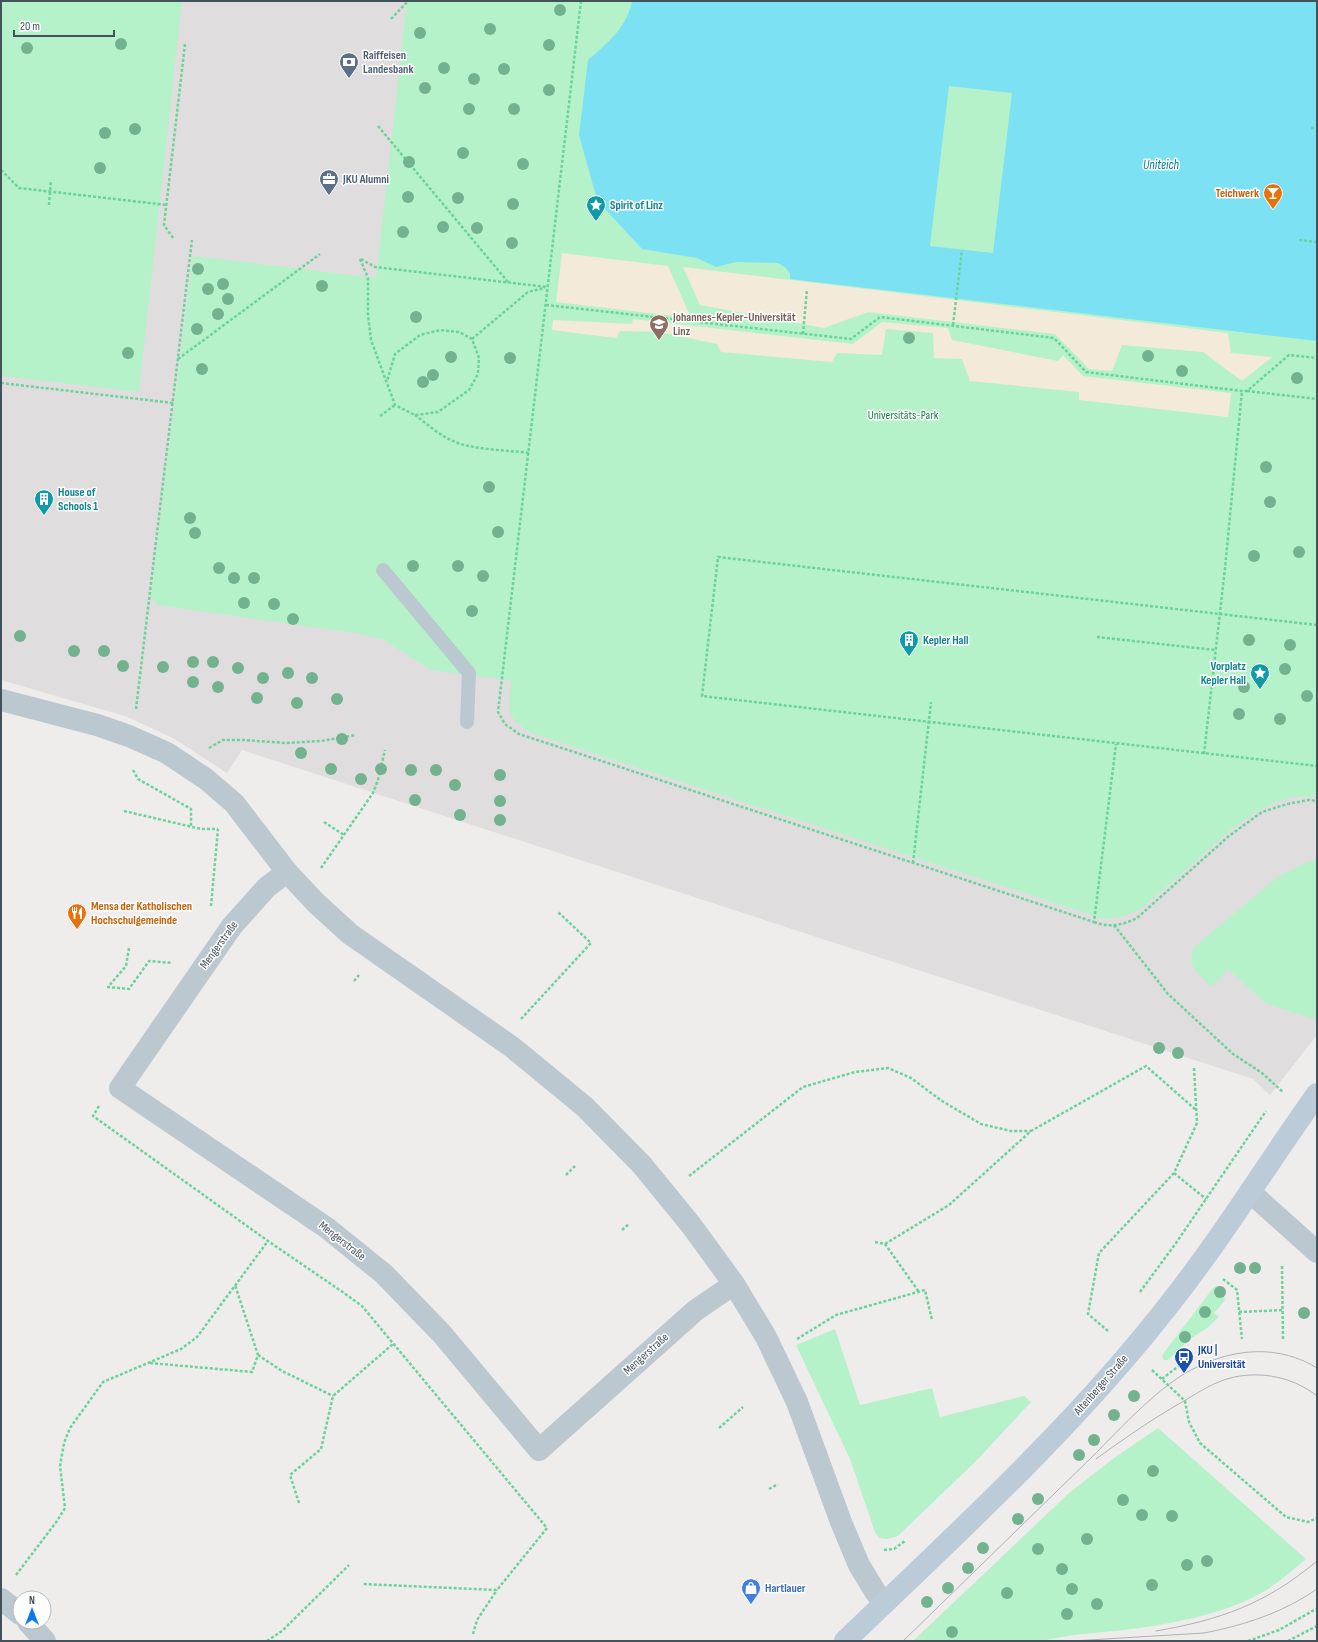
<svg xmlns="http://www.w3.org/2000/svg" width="1318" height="1642" viewBox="0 0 1318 1642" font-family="'Sofia Sans Condensed',sans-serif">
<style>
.education{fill:#e0ddde}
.green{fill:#b5f2c9}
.sand{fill:#f3eada}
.water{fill:#7de1f4;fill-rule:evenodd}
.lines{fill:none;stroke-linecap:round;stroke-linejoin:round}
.path{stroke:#6ad39a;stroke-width:2.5;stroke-dasharray:3 2;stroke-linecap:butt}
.lane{stroke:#bbc8d0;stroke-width:14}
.street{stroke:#bbc8d0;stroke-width:22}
.secondary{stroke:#bccbd8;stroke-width:22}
.tram{stroke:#aeb2b8;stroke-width:1}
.tree{fill:#73b28e}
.labels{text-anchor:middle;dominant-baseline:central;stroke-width:3;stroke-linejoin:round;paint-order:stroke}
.service-label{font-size:12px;font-weight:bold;fill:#4e5e75;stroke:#fff;text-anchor:start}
.food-label{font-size:12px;font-weight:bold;fill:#c56008;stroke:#fff;text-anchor:end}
.culture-label{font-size:12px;font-weight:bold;fill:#0d838f;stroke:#fff;text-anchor:start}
.education-label{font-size:12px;font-weight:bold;fill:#785e54;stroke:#fff;text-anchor:start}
.park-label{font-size:12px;fill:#0e8242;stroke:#fff}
.street-label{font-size:12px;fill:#43515b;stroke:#fff}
.transit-label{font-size:12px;font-weight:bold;fill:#164399;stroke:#fff;text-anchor:start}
.shop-label{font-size:12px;font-weight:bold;fill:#366cbe;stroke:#fff;text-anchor:start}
.water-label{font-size:13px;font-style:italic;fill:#038199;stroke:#fff}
</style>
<rect width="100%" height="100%" fill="#efecec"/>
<polygon class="education" points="1,1 1317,1 1317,1035 1270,1095 1253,1079 242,750 227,773 173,738 125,716 1,680"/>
<g class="green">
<polygon points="1,1 182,1 139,392 1,376"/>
<path d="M407 1H1317V797C1270 790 1231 830 1199 858 1180 875 1161 891 1142 908L1125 916 1104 919 531 733C502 714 510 709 511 680L431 670 384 640 356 633 157 605 151 596 193 256 376 278Z"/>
<polygon points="1317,859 1317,1020 1265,1003 1228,969 1211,987 1195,970 1191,962 1193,948 1279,876 1305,863"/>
<polygon points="1217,1286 1222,1291 1225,1300 1214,1313 1219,1317 1207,1328 1190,1339 1168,1360 1164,1360 1162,1357 1163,1354 1213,1288"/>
<polygon points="835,1329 860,1405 932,1388 940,1417 1024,1396 1031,1402 977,1460 898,1536 887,1539 879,1538 875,1532 850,1459 796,1345"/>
<path d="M1158 1428 1306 1559C1292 1571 1278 1583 1263 1592 1213 1621 1139 1629 1083 1634 1067 1635 1051 1640 1035 1641 995 1642 953 1641 913 1641L1069 1493 1114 1458Z"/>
</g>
<g class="sand">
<polygon points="562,253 668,266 691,318 556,302"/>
<polygon points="683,267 1228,333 1231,353 1272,357 1242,381 1203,352 1122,345 1112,371 1089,369 1055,334 868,312 824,328 700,305"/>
<polygon points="633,319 853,344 882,322 948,328 952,340 1058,361 1063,355 1083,376 1231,393 1228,417 1079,400 1079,392 970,381 962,359 934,358 933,333 886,329 882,355 837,353 832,362 721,352 717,344 660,332 620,331 616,338 552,330 553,320 632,324"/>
</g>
<path class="water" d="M632 1H1317V341L790 279V274L786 268 778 263 736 262 716 267 697 258 642 249 606 210 596 196 579 135 588 60C608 43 627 27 632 1ZM949 86 1012 93 993 253 930 246Z"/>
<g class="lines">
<g class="path">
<polyline points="581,1 498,712 505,724 519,734 1094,922 1116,744"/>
<polyline points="391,19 408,1"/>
<polyline points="378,126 508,282"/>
<polyline points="1311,128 1317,128"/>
<polyline points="1,170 19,188 167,205"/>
<polyline points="49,205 51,180"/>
<polyline points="173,238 164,225 185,44"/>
<polyline points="1299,240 1317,242"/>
<polyline points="360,259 368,278 368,315 371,340 395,405 415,415 438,412 469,390 478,374 479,358 472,339 459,332 440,330 420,335 395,354 387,381"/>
<polyline points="361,259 375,267 547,287"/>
<polyline points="546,305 851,339 880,317 1054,338 1086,372 1242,391 1247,391 1289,355 1317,358"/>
<polyline points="953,325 962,250"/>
<polyline points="803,334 807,289"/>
<polyline points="472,339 528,292 545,288"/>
<polyline points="178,359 320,254"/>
<polyline points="1,383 173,403"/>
<polyline points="1247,391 1317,399"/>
<path d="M415 415C427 424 439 435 453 441 472 450 507 450 529 453"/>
<polyline points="380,416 395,405"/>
<polyline points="1317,625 718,557 702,696 1317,766"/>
<polyline points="1097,637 1215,650"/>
<polyline points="136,709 192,240"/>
<polyline points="209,748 223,740 244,740 286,743 321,741 356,735"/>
<polyline points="1204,754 1225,568 1242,391"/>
<polyline points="133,770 138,779 191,809 191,827"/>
<polyline points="124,811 201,829 218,829"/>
<polyline points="324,822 344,835"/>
<polyline points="913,863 931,702"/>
<polyline points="321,868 373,793 378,780 385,750"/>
<polyline points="211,906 218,829"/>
<path d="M1094 922C1109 928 1123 925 1137 918L1229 836 1262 812 1287 804 1309 800 1317 801"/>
<polyline points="1114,925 1168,994 1233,1054 1262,1073 1283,1092"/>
<polyline points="129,948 126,966 108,987 129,989 149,961 172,963"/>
<polyline points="354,981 359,975"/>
<polyline points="521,1019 591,943 558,912"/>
<polyline points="99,1106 93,1116 268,1241 344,1293 362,1306 547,1528 497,1590 362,1584"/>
<polyline points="1174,1173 1206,1199"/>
<polyline points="566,1175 575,1166"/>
<polyline points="689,1176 803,1087 855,1072 888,1068 911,1078 942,1101 981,1124 1011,1131 1031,1131"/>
<polyline points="622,1230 629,1224"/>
<polyline points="875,1242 885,1244 919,1292"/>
<polyline points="885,1244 949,1205 1031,1131 1146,1066 1196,1110"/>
<polyline points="1282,1266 1283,1339"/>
<polyline points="1223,1279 1237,1290 1242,1339"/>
<polyline points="1140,1292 1176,1243 1266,1111"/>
<polyline points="1239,1312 1284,1310"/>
<polyline points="1108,1331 1088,1314 1099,1253 1174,1173 1197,1123 1194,1068"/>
<polyline points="797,1339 836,1315 925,1290 932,1320"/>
<polyline points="258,1355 282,1371 333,1396"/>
<polyline points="150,1363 252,1372 258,1355 235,1285"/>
<polyline points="1152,1370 1185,1401 1189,1422 1200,1443 1286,1517 1308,1522 1317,1518"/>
<polyline points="1162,1379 1180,1365"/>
<polyline points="719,1428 743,1407"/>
<polyline points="769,1489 778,1484"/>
<polyline points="299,1503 290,1475 321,1449 333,1396 393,1344"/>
<polyline points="884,1550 894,1549 905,1541"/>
<polyline points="16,1575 57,1521 65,1508 60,1466 64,1443 70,1428 103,1382 181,1349 197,1337 268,1241"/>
<polyline points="473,1634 477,1620 497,1590"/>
<polyline points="267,1641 282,1631 349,1565"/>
<polyline points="1248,1641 1279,1630 1316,1609"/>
<polyline points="1288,1641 1317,1626"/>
</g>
<polyline class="lane" points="383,570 469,673 467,722"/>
<g class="street">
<polyline points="1,700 97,725 129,736 167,753 206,779 234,803 287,872 316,903 350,934 512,1047 585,1107 642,1165 691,1225 734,1284 766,1337 797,1402 841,1522 859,1565 876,1593 884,1603"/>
<polyline points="287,872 267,887 232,926 120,1088 327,1228 384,1274 442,1334 539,1450 696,1310 734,1284"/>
<polyline points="1250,1192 1317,1252"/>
<polyline points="1,1599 20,1614"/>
<polyline points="28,1622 45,1641"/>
</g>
<path class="secondary" d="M845 1641C957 1533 1072 1429 1168 1306 1222 1238 1267 1164 1317 1094"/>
<g class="tram">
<path d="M1096 1459C1122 1440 1148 1422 1175 1406 1190 1398 1205 1387 1221 1381 1253 1369 1291 1375 1317 1396"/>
<path d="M1156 1631C1220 1620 1266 1604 1317 1561"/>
<path d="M903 1641C966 1580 1028 1519 1091 1458 1121 1428 1161 1383 1199 1366 1237 1348 1280 1345 1317 1368"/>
<path d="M1072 1641 1204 1633C1245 1625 1282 1613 1317 1589"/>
</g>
</g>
<g class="tree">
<circle cx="560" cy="10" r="6"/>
<circle cx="490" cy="29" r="6"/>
<circle cx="420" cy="33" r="6"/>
<circle cx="121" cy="44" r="6"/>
<circle cx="549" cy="45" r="6"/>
<circle cx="27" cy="48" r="6"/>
<circle cx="444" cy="68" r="6"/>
<circle cx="504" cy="69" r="6"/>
<circle cx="474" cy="79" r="6"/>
<circle cx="425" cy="88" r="6"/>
<circle cx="549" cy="90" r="6"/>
<circle cx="469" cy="109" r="6"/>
<circle cx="514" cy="109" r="6"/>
<circle cx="135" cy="129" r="6"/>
<circle cx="105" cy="133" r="6"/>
<circle cx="463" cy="153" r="6"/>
<circle cx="409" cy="162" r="6"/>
<circle cx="523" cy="164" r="6"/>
<circle cx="100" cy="168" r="6"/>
<circle cx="408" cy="197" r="6"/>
<circle cx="458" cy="198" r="6"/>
<circle cx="513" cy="204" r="6"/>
<circle cx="443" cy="227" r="6"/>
<circle cx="477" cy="228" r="6"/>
<circle cx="403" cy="232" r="6"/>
<circle cx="512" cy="243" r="6"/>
<circle cx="198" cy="269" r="6"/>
<circle cx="223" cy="284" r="6"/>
<circle cx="322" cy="286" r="6"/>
<circle cx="208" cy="289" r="6"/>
<circle cx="228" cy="299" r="6"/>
<circle cx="218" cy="314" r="6"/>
<circle cx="416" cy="317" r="6"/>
<circle cx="197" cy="329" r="6"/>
<circle cx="909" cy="338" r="6"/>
<circle cx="128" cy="353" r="6"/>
<circle cx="1148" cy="356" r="6"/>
<circle cx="451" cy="357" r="6"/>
<circle cx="510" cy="358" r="6"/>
<circle cx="202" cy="369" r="6"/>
<circle cx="1182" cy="371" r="6"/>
<circle cx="433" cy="375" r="6"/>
<circle cx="1297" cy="378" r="6"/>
<circle cx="423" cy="382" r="6"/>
<circle cx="1266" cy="467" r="6"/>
<circle cx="489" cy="487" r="6"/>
<circle cx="1270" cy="502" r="6"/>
<circle cx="190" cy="518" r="6"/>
<circle cx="498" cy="532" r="6"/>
<circle cx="195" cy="533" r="6"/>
<circle cx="1299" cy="552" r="6"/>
<circle cx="1254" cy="556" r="6"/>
<circle cx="413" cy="566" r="6"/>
<circle cx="458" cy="566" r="6"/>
<circle cx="219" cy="568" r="6"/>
<circle cx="483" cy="576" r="6"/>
<circle cx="234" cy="578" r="6"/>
<circle cx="254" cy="578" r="6"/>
<circle cx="244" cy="603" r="6"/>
<circle cx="274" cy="604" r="6"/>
<circle cx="472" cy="611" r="6"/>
<circle cx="293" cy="619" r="6"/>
<circle cx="20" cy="636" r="6"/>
<circle cx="1249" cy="640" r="6"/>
<circle cx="1290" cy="645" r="6"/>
<circle cx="74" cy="651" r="6"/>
<circle cx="104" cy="651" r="6"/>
<circle cx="193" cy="662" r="6"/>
<circle cx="213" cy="662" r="6"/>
<circle cx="123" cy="666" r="6"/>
<circle cx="163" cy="667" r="6"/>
<circle cx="238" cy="668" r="6"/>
<circle cx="1285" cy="669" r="6"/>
<circle cx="288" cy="673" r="6"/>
<circle cx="263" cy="678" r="6"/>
<circle cx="312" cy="678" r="6"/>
<circle cx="193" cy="682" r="6"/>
<circle cx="218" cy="687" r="6"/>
<circle cx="1244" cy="687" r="6"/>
<circle cx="1307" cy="696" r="6"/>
<circle cx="257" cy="698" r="6"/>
<circle cx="337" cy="699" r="6"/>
<circle cx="297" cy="703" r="6"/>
<circle cx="1239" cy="714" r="6"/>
<circle cx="1280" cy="719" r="6"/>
<circle cx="342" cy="739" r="6"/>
<circle cx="301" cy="753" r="6"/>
<circle cx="331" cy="769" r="6"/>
<circle cx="381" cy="769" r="6"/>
<circle cx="411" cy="770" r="6"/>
<circle cx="436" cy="770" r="6"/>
<circle cx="500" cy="775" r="6"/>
<circle cx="361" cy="779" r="6"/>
<circle cx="455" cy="785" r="6"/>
<circle cx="415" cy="800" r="6"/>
<circle cx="500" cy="801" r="6"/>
<circle cx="460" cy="815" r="6"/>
<circle cx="500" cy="820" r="6"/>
<circle cx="1159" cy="1048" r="6"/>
<circle cx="1178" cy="1053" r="6"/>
<circle cx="1240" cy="1268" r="6"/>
<circle cx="1255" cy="1268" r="6"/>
<circle cx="1220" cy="1292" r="6"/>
<circle cx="1205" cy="1312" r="6"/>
<circle cx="1304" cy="1313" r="6"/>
<circle cx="1185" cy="1337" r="6"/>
<circle cx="1134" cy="1396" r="6"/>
<circle cx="1114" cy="1415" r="6"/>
<circle cx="1094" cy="1440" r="6"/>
<circle cx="1079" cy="1455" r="6"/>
<circle cx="1153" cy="1471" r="6"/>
<circle cx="1038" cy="1499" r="6"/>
<circle cx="1123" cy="1500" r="6"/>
<circle cx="1142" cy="1515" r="6"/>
<circle cx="1172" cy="1516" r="6"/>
<circle cx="1018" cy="1519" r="6"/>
<circle cx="1087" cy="1539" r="6"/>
<circle cx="983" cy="1548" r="6"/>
<circle cx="1038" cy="1549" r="6"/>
<circle cx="1207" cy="1561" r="6"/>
<circle cx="1187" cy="1565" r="6"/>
<circle cx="968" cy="1568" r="6"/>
<circle cx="1062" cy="1569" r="6"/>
<circle cx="1152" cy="1585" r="6"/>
<circle cx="948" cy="1588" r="6"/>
<circle cx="1072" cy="1589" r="6"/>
<circle cx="1007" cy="1593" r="6"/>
<circle cx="927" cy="1602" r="6"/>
<circle cx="1097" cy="1604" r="6"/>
<circle cx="1067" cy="1614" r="6"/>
<circle cx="952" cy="1632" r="6"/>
</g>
<defs>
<g id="bank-pin" transform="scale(1)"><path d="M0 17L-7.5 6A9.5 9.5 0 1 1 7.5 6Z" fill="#5c6f8a" stroke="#fff"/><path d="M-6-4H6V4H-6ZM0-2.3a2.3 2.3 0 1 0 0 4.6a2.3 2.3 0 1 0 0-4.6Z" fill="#fff"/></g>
<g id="office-pin" transform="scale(1)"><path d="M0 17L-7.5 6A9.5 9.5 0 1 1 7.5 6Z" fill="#5c6f8a" stroke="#fff"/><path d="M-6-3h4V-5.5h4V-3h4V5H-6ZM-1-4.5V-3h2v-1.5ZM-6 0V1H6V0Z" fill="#fff"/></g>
<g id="bar-pin" transform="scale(1)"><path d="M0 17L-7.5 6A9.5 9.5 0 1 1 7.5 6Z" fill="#e8710a" stroke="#fff"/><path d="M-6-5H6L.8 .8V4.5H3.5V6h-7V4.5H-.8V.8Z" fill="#fff"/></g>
<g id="sight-pin" transform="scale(1)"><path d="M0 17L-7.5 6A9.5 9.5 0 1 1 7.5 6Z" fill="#0f9aa8" stroke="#fff"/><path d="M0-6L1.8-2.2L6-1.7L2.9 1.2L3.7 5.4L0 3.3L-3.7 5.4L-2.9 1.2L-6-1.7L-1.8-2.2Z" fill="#fff"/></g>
<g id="university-pin" transform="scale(1)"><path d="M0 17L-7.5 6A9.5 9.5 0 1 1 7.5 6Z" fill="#8d6e63" stroke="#fff"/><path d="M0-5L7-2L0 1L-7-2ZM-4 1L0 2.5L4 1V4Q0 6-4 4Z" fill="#fff"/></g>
<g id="building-pin" transform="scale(1)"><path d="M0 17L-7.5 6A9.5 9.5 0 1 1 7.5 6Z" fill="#0f9aa8" stroke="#fff"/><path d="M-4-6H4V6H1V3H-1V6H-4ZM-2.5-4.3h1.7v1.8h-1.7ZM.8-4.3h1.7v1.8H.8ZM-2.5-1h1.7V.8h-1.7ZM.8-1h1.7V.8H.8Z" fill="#fff"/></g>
<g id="restaurant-pin" transform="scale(1)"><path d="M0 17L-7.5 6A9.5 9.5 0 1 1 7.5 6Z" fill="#e8710a" stroke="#fff"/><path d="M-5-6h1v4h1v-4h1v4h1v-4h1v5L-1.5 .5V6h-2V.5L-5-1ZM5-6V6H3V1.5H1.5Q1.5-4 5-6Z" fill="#fff"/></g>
<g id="bus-pin" transform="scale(1)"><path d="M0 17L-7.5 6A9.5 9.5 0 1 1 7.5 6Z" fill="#1a4fb4" stroke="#fff"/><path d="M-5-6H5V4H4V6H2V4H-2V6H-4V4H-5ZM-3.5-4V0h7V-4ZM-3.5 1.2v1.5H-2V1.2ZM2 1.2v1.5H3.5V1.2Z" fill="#fff"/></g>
<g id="shop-pin" transform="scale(1)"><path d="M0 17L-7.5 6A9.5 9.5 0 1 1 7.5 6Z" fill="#3f7fe0" stroke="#fff"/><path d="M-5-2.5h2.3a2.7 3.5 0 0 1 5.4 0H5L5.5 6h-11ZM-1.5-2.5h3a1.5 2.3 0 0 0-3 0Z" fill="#fff"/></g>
</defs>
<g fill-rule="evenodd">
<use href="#bank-pin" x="349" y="62"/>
<use href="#office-pin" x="329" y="179"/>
<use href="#bar-pin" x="1273" y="193"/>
<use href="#sight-pin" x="596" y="205"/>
<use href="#university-pin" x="659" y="324"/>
<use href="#building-pin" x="44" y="499"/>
<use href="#building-pin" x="909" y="640"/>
<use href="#sight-pin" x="1260" y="673"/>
<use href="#restaurant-pin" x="77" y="913"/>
<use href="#bus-pin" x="1184" y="1357"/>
<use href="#shop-pin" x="751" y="1588"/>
</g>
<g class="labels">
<g class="service-label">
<text x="363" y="55">Raiffeisen<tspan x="363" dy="14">Landesbank</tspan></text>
<text x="343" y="179">JKU Alumni</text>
</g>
<g class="food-label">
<text x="1259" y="193">Teichwerk</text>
<text x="91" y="906" text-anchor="start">Mensa der Katholischen<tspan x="91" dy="14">Hochschulgemeinde</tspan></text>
</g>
<g class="culture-label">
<text x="610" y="205">Spirit of Linz</text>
<text x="58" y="492">House of<tspan x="58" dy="14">Schools 1</tspan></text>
<text x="923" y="640">Kepler Hall</text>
<text x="1246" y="666" text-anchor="end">Vorplatz<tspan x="1246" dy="14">Kepler Hall</tspan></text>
</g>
<g class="education-label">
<text x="673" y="317">Johannes-Kepler-Universität<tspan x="673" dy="14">Linz</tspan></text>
</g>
<g class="park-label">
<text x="903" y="415">Universitäts-Park</text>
</g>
<g class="street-label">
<text transform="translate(219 945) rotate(-54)">Mengerstraße</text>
<text transform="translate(342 1241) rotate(38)">Mengerstraße</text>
<text transform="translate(646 1354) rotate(-42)">Mengerstraße</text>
<text transform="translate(1101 1385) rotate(-49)">Altenberger Straße</text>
</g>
<g class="transit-label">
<text x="1198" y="1350">JKU |<tspan x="1198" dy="14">Universität</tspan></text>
</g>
<g class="shop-label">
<text x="765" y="1588">Hartlauer</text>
</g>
<g class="water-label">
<text x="1161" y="165">Uniteich</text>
</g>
</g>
<rect width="1318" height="1642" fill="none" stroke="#43515b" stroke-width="4"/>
<g transform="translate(32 1610)"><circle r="19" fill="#ffffff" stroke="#b4b9bd"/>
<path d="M0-3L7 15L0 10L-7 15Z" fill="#0878ed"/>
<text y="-6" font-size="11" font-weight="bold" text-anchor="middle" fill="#43515b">N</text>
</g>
<path d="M14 30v6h100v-6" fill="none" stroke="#43515b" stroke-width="2"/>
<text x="20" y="30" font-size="12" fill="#43515b" stroke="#ffffff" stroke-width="3" paint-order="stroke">20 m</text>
</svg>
